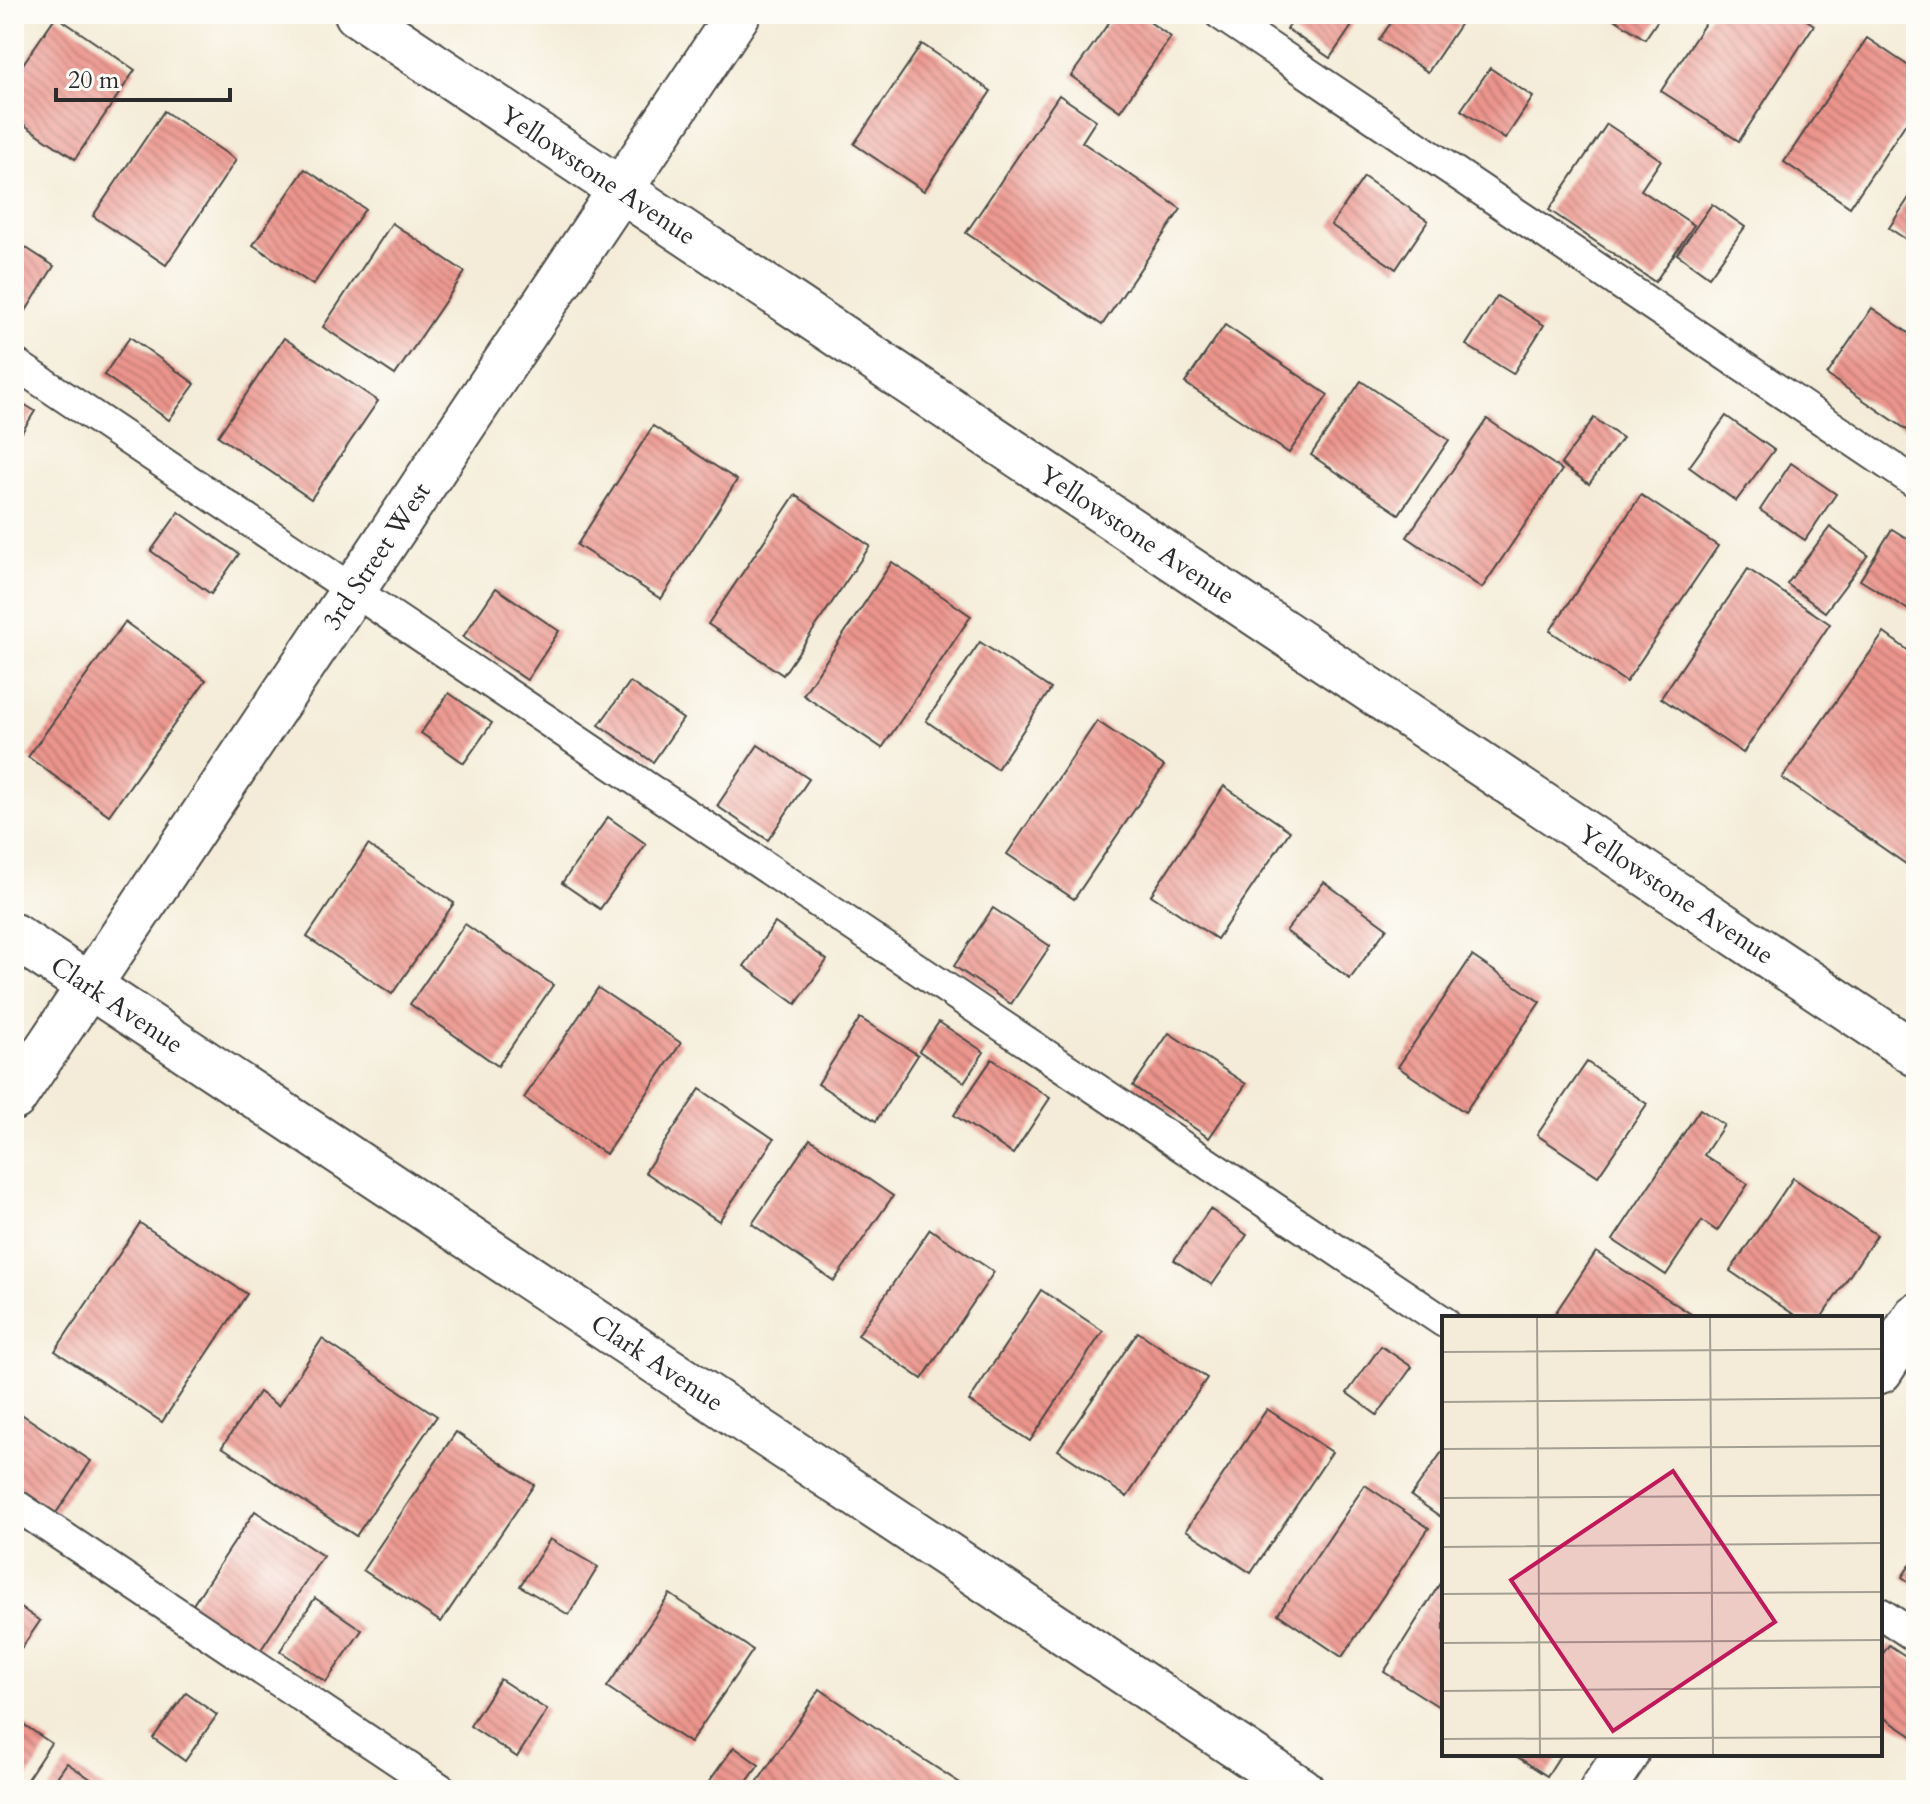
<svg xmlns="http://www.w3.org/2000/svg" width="1930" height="1804" viewBox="0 0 1930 1804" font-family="Cardo,serif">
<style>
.building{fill:url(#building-back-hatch)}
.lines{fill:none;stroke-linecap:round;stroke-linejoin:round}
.lane-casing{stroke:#494845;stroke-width:34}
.street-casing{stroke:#494845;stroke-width:48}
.lane{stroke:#fff;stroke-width:30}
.street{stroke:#fff;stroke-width:44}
.labels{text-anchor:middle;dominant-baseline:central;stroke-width:7;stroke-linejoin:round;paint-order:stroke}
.street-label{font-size:26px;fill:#2b2b2b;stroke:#fdfcf7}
.inset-road{fill:none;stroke:#a49f93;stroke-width:2}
.view{fill:#c2185b;fill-opacity:0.15;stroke:#c2185b;stroke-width:4}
.inset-edge{fill:none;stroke:#2b2b2b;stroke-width:4}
</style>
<defs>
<pattern id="building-back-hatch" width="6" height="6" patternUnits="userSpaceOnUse" patternTransform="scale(2)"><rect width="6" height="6" fill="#ec958d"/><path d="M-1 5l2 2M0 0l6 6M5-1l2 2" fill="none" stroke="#bf7a73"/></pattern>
</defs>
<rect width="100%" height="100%" fill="#fdfcf7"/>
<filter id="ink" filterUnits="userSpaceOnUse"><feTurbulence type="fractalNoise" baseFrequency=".0125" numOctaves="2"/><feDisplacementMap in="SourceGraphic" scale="16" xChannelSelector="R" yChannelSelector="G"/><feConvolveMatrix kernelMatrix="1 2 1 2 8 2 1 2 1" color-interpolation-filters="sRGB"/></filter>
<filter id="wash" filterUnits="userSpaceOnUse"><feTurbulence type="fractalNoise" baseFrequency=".006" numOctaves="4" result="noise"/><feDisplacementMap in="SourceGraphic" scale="32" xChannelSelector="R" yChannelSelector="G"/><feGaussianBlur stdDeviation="1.8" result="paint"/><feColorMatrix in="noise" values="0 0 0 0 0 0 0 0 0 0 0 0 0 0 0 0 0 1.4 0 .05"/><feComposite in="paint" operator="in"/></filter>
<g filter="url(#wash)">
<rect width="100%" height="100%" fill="#f4ecd8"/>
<g id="blocks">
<g class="building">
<polygon points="1115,14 1138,14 1171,37 1120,111 1071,76"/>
<polygon points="1297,14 1360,14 1330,58 1287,29"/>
<polygon points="1397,14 1448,14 1461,23 1428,72 1379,40"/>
<polygon points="1607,14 1662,14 1645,39"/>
<polygon points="1711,14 1798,14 1814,25 1739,141 1661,91"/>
<polygon points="56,16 135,70 75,159 14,118 14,77"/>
<polygon points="1867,38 1916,71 1916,108 1850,207 1784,162"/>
<polygon points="922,44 991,91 924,191 854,144"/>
<polygon points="1490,68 1533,97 1505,139 1461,110"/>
<polygon points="1059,95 1096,120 1082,142 1181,209 1102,325 966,233"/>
<polygon points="164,111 236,160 166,265 93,216"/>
<polygon points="1607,124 1661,160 1641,190 1694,225 1655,282 1549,210"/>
<polygon points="305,169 365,209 313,285 253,245"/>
<polygon points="1364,177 1428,221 1396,269 1331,225"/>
<polygon points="1916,187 1916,246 1889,228"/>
<polygon points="1712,204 1745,227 1709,277 1677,254"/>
<polygon points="392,223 465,272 395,375 323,327"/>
<polygon points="14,240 54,266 22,317 14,312"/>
<polygon points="1497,296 1544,325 1513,374 1466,345"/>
<polygon points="1872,308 1916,338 1916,436 1827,375"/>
<polygon points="1225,325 1328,395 1289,453 1185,383"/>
<polygon points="130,337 195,384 169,420 104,375"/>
<polygon points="284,338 378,401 311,499 218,436"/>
<polygon points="1361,381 1449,440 1399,514 1311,455"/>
<polygon points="14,398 35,411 19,437 14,434"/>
<polygon points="1726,416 1774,450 1736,501 1689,467"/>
<polygon points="1594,418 1622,438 1589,484 1561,464"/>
<polygon points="1487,419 1562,470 1482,588 1407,537"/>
<polygon points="653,426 737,480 661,599 577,545"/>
<polygon points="1791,463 1836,494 1805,540 1760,510"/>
<polygon points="795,495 870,546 783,675 708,624"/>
<polygon points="1641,495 1718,546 1626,682 1550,631"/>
<polygon points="179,512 239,554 211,594 151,551"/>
<polygon points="1830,527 1868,555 1825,612 1787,584"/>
<polygon points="1892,529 1916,544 1916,602 1910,611 1860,580"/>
<polygon points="892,562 971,616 882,748 803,695"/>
<polygon points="1748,569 1830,624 1743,753 1661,698"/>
<polygon points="496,588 559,631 527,680 463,637"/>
<polygon points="125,622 206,680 109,815 28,757"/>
<polygon points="1884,633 1916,656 1916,871 1782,778"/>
<polygon points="980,642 1051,689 997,769 926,721"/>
<polygon points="630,682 683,719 653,762 599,725"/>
<polygon points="449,693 492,723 464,763 421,733"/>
<polygon points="1097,721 1164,766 1074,899 1007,854"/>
<polygon points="758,745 809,779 768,840 717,806"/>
<polygon points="1224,786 1290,831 1217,939 1151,895"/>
<polygon points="608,817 646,844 600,909 562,883"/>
<polygon points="368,845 454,903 392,994 307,937"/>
<polygon points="1324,882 1387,928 1350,979 1286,931"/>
<polygon points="993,908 1050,946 1011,1004 954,966"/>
<polygon points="775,923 827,960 796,1004 744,966"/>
<polygon points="465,924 553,985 498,1066 410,1004"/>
<polygon points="1472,956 1540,1002 1465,1112 1398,1067"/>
<polygon points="598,988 681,1043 606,1154 524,1098"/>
<polygon points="860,1018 918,1055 876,1121 818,1084"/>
<polygon points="939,1022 984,1052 964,1082 919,1051"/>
<polygon points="1169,1033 1246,1084 1209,1138 1133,1086"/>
<polygon points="992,1059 1050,1098 1013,1154 954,1115"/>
<polygon points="1587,1062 1647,1104 1598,1176 1537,1135"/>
<polygon points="700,1089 774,1139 719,1221 645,1172"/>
<polygon points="1700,1109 1724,1125 1704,1155 1748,1184 1717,1231 1702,1221 1666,1275 1613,1240"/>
<polygon points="810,1139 893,1196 834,1281 752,1224"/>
<polygon points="1793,1178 1877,1235 1821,1318 1799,1318 1730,1271"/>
<polygon points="1210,1209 1247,1235 1212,1285 1174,1260"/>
<polygon points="140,1223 247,1294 162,1422 55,1351"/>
<polygon points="930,1229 994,1272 922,1379 858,1335"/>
<polygon points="1596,1252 1697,1318 1552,1318"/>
<polygon points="1041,1290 1103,1331 1030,1441 969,1401"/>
<polygon points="1138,1332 1207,1378 1127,1497 1058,1450"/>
<polygon points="322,1339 437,1416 356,1536 222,1447 259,1392 278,1406"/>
<polygon points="1381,1346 1412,1367 1377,1415 1347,1393"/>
<polygon points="14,1409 91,1461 56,1513 14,1485"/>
<polygon points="1267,1409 1332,1452 1251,1573 1186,1530"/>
<polygon points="456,1432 534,1485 441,1622 363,1570"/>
<polygon points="1444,1449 1444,1519 1411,1496"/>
<polygon points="1365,1485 1429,1528 1342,1657 1278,1614"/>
<polygon points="255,1511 323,1556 260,1651 192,1606"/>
<polygon points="550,1539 598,1567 569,1615 520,1586"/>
<polygon points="1916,1556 1916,1587 1902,1577"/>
<polygon points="1444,1577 1444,1710 1384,1672"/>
<polygon points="670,1594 753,1650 690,1743 607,1687"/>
<polygon points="315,1598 362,1630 326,1682 280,1651"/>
<polygon points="14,1603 40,1621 14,1659"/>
<polygon points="1889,1645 1916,1663 1916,1739 1880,1715 1880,1658"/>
<polygon points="500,1679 547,1710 517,1757 470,1726"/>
<polygon points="820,1689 901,1745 971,1790 752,1790"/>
<polygon points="186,1693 217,1715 185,1761 153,1738"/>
<polygon points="14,1718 51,1743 20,1790 14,1790"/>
<polygon points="734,1747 759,1765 741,1790 703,1790"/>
<polygon points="1513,1754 1561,1754 1547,1776"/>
<polygon points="67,1763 107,1790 48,1790"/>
</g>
</g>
</g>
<g filter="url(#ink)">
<use href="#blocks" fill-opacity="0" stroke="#494845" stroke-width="2"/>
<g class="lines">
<g class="lane-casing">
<g id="lane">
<polyline points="1220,14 1916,483"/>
<polyline points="14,363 1444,1322"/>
<polyline points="14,1504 442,1790"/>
<polyline points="1880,1613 1916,1637"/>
</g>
</g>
<g class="street-casing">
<g id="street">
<path id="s1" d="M357 14 1916 1054"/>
<path id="s2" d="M14 936 1302 1790"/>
<path id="s3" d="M14 1098 738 14"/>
<polyline points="1880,1371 1916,1316"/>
<polyline points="1602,1790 1626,1754"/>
</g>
</g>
<use href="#lane" class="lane"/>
<use href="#street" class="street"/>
</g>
</g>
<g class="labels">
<g class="street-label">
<text stroke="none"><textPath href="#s1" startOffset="290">Yellowstone Avenue</textPath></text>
<text stroke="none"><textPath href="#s1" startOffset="938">Yellowstone Avenue</textPath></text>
<text stroke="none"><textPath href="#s3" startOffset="652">3rd Street West</textPath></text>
<text stroke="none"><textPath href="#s1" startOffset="1586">Yellowstone Avenue</textPath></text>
<text stroke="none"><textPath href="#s2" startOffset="124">Clark Avenue</textPath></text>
<text stroke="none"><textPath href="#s2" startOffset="772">Clark Avenue</textPath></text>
</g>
</g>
<g transform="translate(1442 1316)">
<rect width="440" height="440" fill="#f4ecd8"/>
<path class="inset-road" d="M95 0 98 440M268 0 271 440M0 36 440 33M0 86 440 82M0 133 440 130M0 182 440 179M0 231 440 227M0 278 440 276M0 327 440 324M0 375 440 371M0 423 440 421"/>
<path class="view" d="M231 155 333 306 171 415 69 264Z"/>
<rect width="440" height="440" class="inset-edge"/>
</g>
<rect width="1930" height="1804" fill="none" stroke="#fdfcf7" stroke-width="48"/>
<path d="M56 88v12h174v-12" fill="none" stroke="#2b2b2b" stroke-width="4"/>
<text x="68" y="88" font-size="24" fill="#2b2b2b" stroke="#fdfcf7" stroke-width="6" paint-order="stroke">20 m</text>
</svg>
